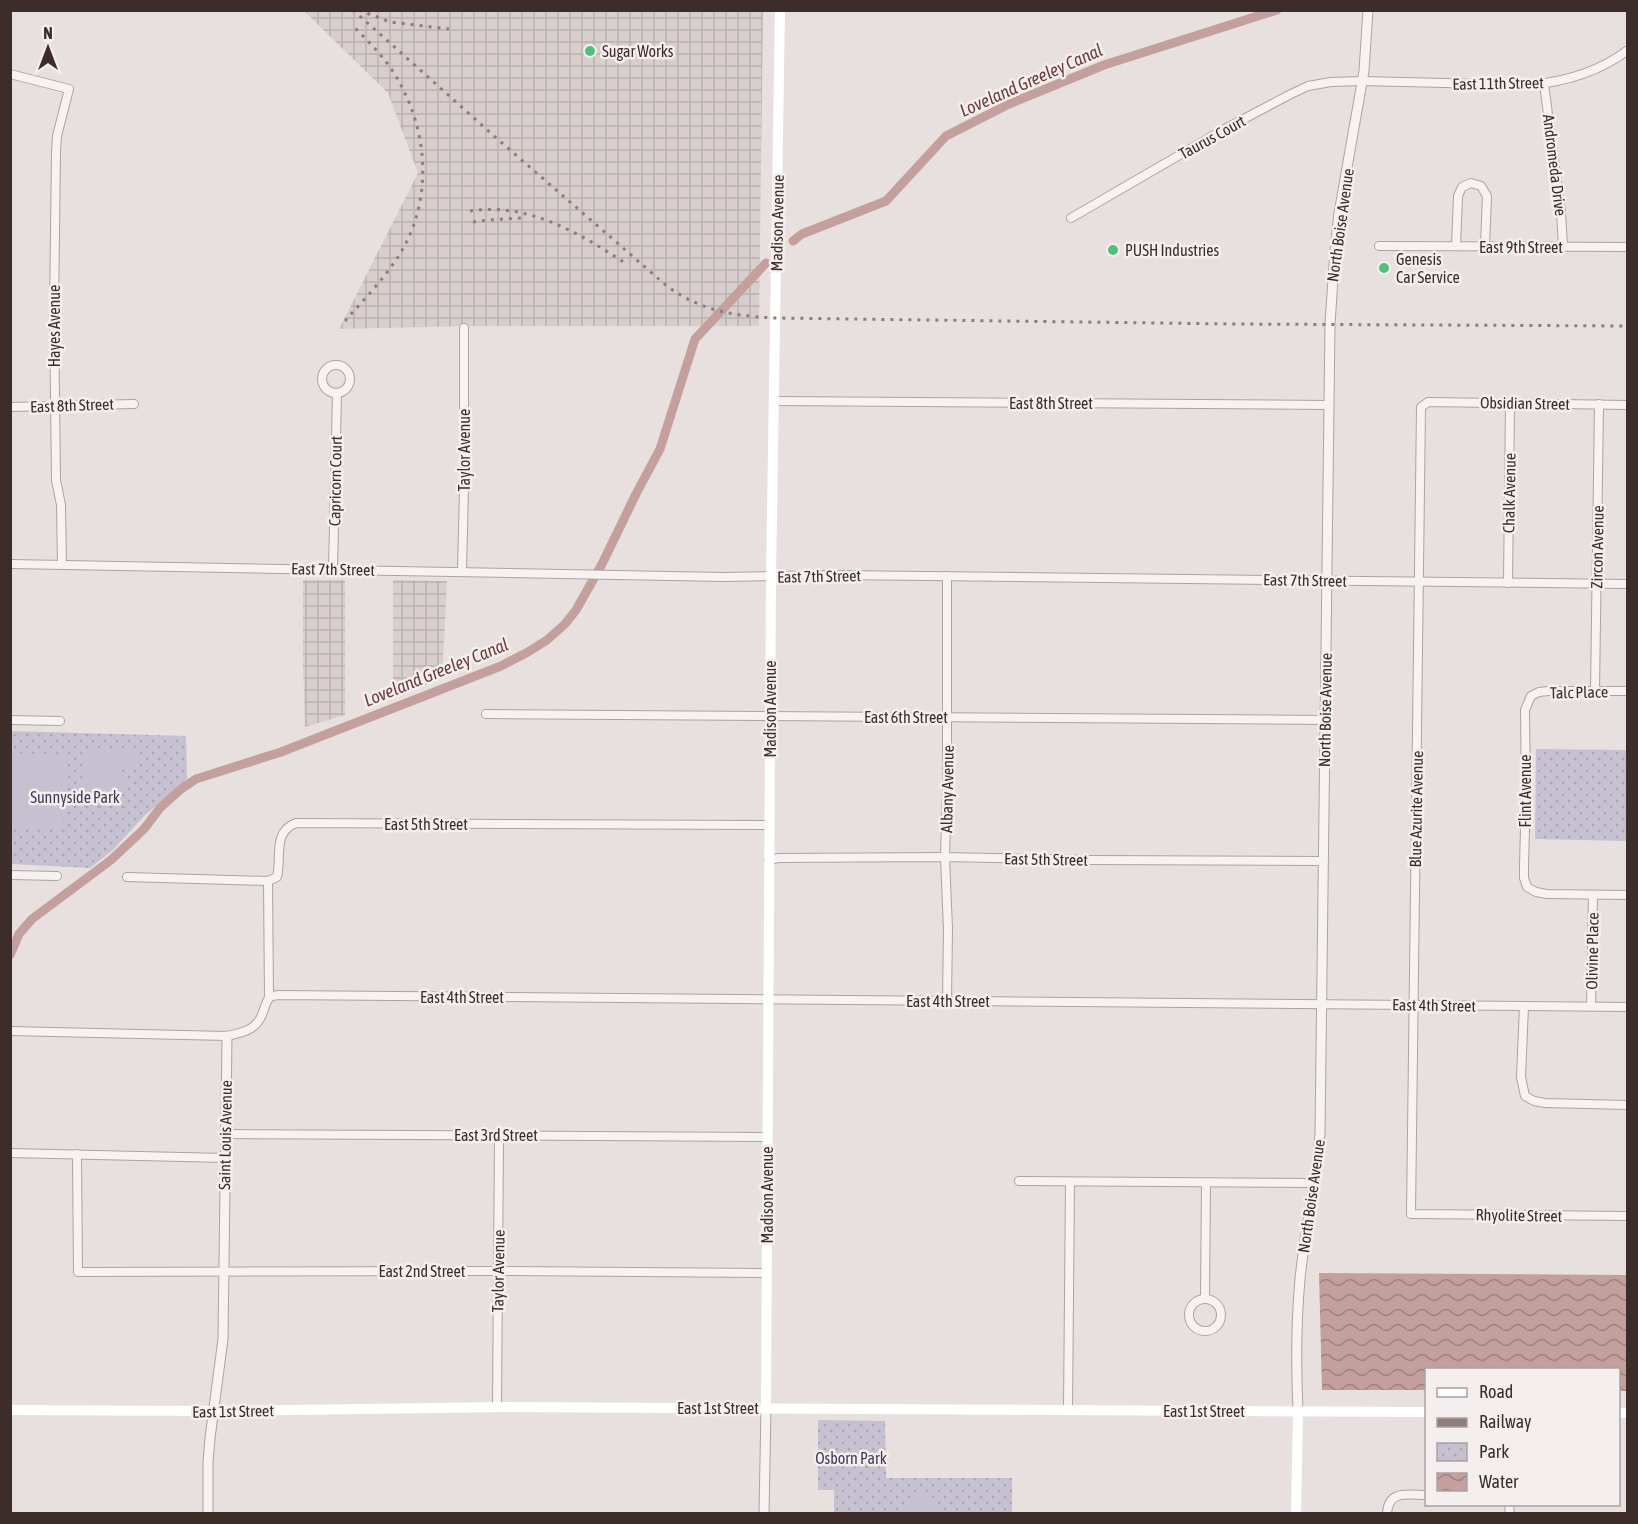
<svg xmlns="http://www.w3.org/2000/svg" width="1638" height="1524" viewBox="0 0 1638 1524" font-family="'Asap Condensed',sans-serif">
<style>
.industrial{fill:url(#industrial-grid)}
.park{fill:url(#park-dots)}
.pitch{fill:#c5c1d0}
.water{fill:url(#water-waves)}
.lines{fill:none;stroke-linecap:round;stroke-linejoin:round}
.canal{stroke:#c39f9e;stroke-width:9}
.minor-casing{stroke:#ada3a1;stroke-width:10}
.tertiary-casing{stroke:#ada3a1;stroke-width:11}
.minor{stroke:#f5f2f1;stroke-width:8}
.tertiary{stroke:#f5f2f1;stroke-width:9}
.secondary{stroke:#fff;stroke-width:10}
.rail{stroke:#8e7d7a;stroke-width:3;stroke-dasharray:3 6;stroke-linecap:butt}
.poi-dot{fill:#51bf7a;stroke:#f4efee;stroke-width:2}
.labels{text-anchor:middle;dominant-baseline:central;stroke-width:5;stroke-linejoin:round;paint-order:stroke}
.poi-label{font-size:16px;fill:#3c2d2a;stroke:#f4efee;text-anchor:start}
.street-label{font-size:16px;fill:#3c2d2a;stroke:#f4efee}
.park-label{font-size:16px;fill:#423956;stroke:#f4efee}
.water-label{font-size:18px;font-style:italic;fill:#6b3c38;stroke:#f4efee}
</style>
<defs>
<pattern id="industrial-grid" width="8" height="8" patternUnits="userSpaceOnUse" patternTransform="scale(1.5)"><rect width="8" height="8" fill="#d8cfcd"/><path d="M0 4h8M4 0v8" fill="none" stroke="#bab2b0"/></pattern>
<pattern id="park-dots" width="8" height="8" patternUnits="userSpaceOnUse" patternTransform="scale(1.5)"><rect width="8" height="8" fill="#c5c1d0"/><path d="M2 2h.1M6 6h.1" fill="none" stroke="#aaa6b3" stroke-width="1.8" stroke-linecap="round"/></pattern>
<pattern id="water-waves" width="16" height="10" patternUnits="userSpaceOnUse" patternTransform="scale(1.5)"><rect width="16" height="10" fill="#c39f9e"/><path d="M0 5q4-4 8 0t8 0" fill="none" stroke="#a08281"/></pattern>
</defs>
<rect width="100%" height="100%" fill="#e7e0df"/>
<g class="industrial">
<polygon points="304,11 763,11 759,326 469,326 339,329 418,173 388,93"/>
<polygon points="303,580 345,580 345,715 305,727 303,663"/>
<polygon points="393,580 447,581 442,679 393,697"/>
</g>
<g class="park">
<polygon points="11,731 186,736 187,779 144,816 113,850 90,868 11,864"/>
<polygon points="1536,749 1627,750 1627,841 1535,839"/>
<polygon points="818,1420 885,1421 886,1478 1012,1478 1012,1513 834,1513 834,1490 818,1490"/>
</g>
<g class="pitch">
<polygon points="115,748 126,748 126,769 115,769 114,765 114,771 126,772 125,793 115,793 114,776 113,794 85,795 86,752 115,752"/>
<rect x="127" y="748" width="11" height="21"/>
<polygon points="11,753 66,755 63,830 11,827"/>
<polygon points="915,1492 927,1492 947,1513 895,1513"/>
</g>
<polygon class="water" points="1319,1273 1627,1275 1627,1391 1619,1391 1618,1370 1426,1370 1426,1390 1322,1390"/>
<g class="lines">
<g class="canal">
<polyline points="793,241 802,234 886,201 946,136 1009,104 1104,65 1277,10"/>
<polyline points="10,955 19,934 32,919 111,860 144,829 160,808 181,789 196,779 281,752 501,666 528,652 547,640 565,624 576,610 602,564 636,494 660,449 695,339 766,263"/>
</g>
<g class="minor-casing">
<g id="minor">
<polyline points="10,74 69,89 57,136 56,152 54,312 56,480 61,505 62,565"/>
<polyline points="1544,84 1561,212 1563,247"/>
<path d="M1071 218 1221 131 1289 95 1308 86 1331 82 1362 81 1529 85C1564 82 1599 72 1628 50"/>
<polyline points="1379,246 1628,247"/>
<polyline points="1456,246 1458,196 1462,187 1471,183 1481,186 1487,196 1485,246"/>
<circle cx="336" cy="379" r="14"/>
<polyline points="774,401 1329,405"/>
<polyline points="1628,405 1428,402 1421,407 1411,1214 1628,1216"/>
<polyline points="10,407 134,404"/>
<polyline points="10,564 724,577 835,575 1628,584"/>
<polyline points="333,569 337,393"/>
<polyline points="462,571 464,489 464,328"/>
<polyline points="1508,583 1510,403"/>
<polyline points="1595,691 1599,404"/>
<polyline points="1628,691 1548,691 1539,692 1531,696 1525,710 1526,794 1524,865 1524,878 1527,887 1536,892 1547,894 1628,895"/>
<polyline points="486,714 1325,720"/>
<polyline points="10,720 60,721"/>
<polyline points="769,860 779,858 945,857 1086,860 1323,861"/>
<polyline points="10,875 57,876"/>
<path d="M127 877 268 881 277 877C282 858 272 832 296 823L769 825"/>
<polyline points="269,998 272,996 279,995 1628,1007"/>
<polyline points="947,1001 948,929 945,857 947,788 947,576"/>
<polyline points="1524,1006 1521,1077 1525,1096 1534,1101 1545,1103 1628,1105"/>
<polyline points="1591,1006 1593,895"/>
<path d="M10 1031 227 1036C240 1033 254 1031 261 1017 264 1011 265 1004 269 998L268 881"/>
<polyline points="225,1134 767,1137"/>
<polyline points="10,1153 225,1158"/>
<polyline points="77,1154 78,1272 498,1271 767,1273"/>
<polyline points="1019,1181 1314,1183"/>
<polyline points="1205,1299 1206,1183"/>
<circle cx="1205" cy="1315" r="16"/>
<polyline points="497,1407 499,1136"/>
<polyline points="1068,1410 1070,1182"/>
<polyline points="1509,1504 1510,1514"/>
<path d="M1387 1514C1388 1489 1409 1495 1426 1495"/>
</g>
</g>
<g class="tertiary-casing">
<g id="tertiary">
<path d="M1298 1412C1296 1367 1296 1323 1300 1279 1305 1230 1316 1182 1320 1134L1330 324 1335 250 1339 213 1364 71 1368 10"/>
<polyline points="208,1514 208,1462 210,1438 223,1339 227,1036"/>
<polyline points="764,1514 766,1408"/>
</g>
</g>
<use href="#minor" class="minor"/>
<use href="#tertiary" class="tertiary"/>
<g class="secondary">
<polyline points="766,1408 771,576 780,10"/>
<polyline points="10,1410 214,1411 505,1407 1426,1412"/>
<polyline points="1618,1413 1628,1413"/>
<polyline points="1296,1514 1298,1412"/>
</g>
<g class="rail">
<path d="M353 10 494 136 668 287C702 311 734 316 775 318L1234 324 1628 326"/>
<polyline points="359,10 390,22 449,29"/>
<path d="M470 211C529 202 581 234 628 265"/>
<polyline points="473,222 488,220 521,218"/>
<path d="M345 321C366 297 390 273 405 245 434 189 426 122 392 70 381 54 368 41 355 28"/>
</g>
</g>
<g class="poi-dot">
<circle cx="590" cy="51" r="6"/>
<circle cx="1113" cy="250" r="6"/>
<circle cx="1384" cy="268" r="6"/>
</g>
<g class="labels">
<g class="poi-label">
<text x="602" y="51">Sugar Works</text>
<text x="1125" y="250">PUSH Industries</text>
<text x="1396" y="259">Genesis<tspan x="1396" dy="18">Car Service</tspan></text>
</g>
<g class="street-label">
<text transform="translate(1498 83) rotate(-1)">East 11th Street</text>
<text transform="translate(1212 137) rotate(-29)">Taurus Court</text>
<text transform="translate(1555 165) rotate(83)">Andromeda Drive</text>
<text transform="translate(777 223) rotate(-89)">Madison Avenue</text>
<text transform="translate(1340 225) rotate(-82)">North Boise Avenue</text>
<text x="1521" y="247">East 9th Street</text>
<text transform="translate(54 326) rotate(-90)">Hayes Avenue</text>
<text x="1051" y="403">East 8th Street</text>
<text transform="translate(1525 403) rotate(1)">Obsidian Street</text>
<text transform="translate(72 405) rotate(-2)">East 8th Street</text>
<text transform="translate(464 450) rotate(-90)">Taylor Avenue</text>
<text transform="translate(335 481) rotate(-89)">Capricorn Court</text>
<text transform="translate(1509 493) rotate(-89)">Chalk Avenue</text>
<text transform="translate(1597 547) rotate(-89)">Zircon Avenue</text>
<text transform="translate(333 569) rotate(1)">East 7th Street</text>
<text transform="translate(819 576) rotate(-1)">East 7th Street</text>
<text transform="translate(1305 580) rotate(1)">East 7th Street</text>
<text transform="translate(1579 692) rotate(-1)">Talc Place</text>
<text transform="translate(770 709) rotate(-90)">Madison Avenue</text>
<text transform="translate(1325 710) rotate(-89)">North Boise Avenue</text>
<text x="906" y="717">East 6th Street</text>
<text transform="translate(947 789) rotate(-89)">Albany Avenue</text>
<text transform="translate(1525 791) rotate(-90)">Flint Avenue</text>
<text transform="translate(1416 809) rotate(-89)">Blue Azurite Avenue</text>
<text x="426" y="824">East 5th Street</text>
<text transform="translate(1046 859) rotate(1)">East 5th Street</text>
<text transform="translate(1592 951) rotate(-89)">Olivine Place</text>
<text x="462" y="997">East 4th Street</text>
<text x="948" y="1001">East 4th Street</text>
<text transform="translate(1434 1005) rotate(1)">East 4th Street</text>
<text transform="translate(225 1135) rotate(-89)">Saint Louis Avenue</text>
<text x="496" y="1135">East 3rd Street</text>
<text transform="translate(767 1195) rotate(-90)">Madison Avenue</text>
<text transform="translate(1311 1196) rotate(-82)">North Boise Avenue</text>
<text transform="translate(1519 1215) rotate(1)">Rhyolite Street</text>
<text x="422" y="1271">East 2nd Street</text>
<text transform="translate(498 1271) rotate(-89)">Taylor Avenue</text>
<text x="718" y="1408">East 1st Street</text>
<text transform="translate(233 1411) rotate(-1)">East 1st Street</text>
<text x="1204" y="1411">East 1st Street</text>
</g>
<g class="park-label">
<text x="75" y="797">Sunnyside Park</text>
<text x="851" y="1458">Osborn Park</text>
</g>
<g class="water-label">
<text transform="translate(1031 80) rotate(-24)">Loveland Greeley Canal</text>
<text transform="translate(436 672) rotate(-22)">Loveland Greeley Canal</text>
</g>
</g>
<rect width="1638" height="1524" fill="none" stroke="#3c2d2a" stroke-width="24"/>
<rect x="1425" y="1368" width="195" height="138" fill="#f4efee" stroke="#aaa1a0" stroke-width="1.5"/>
<rect x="1437" y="1388" width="30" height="9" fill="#ffffff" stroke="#aaa1a0" stroke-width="1.5"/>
<text x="1479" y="1398" font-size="18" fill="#3c2d2a">Road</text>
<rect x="1437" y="1418" width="30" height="9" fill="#8e7d7a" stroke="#aaa1a0" stroke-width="1.5"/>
<text x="1479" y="1428" font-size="18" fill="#3c2d2a">Railway</text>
<rect x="1437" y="1443" width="30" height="18" fill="url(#park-dots)" stroke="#aaa1a0" stroke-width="1.5"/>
<text x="1479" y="1458" font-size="18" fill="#3c2d2a">Park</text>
<rect x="1437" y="1473" width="30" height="18" fill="url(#water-waves)" stroke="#aaa1a0" stroke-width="1.5"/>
<text x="1479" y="1488" font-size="18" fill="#3c2d2a">Water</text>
<g transform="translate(48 48)" stroke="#f4efee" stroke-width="4.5" paint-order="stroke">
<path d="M0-4.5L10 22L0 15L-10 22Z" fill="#3c2d2a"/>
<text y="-9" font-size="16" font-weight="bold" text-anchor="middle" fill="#3c2d2a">N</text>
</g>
</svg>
